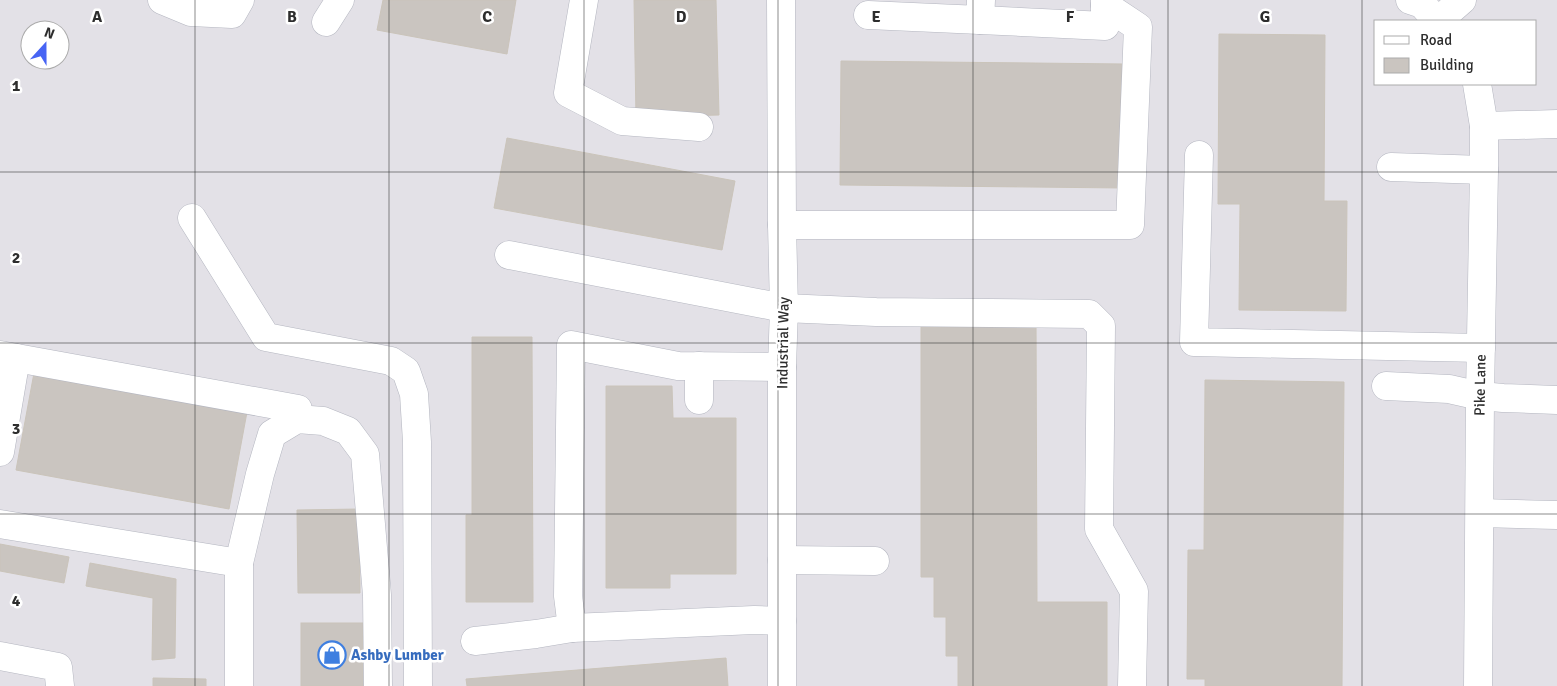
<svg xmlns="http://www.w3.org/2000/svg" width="1557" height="686" viewBox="0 0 1557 686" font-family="Signika,sans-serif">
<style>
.industrial{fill:#e3e1e7;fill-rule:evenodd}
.building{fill:#cac5c0;stroke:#cac4ba}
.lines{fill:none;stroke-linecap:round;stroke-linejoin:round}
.minor-casing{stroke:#b4b6c0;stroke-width:29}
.minor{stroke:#fff;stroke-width:28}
.grid{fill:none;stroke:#2d2d2d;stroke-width:1;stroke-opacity:0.55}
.labels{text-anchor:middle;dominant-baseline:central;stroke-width:5;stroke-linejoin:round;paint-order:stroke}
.street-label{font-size:15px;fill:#2d2d2d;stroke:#fff}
.shop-label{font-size:15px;font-weight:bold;fill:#366cbe;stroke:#fff;text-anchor:start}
.grid-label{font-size:16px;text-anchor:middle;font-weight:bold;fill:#2d2d2d;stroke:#fff;stroke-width:5;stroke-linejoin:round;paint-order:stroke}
</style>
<rect width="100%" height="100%" fill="#eee9e1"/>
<path class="industrial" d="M0 0H1557V686H0ZM1376 21H1536V84H1376ZM30 30H60V60H30Z"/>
<g class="building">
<polygon points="383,0 516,0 507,54 377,30"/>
<polygon points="634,0 716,0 719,115 636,117"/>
<polygon points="1219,34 1325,35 1324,201 1347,201 1346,311 1239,310 1240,204 1218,204"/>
<polygon points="841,61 1125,64 1124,188 840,185"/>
<polygon points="507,138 735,181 722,250 494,208"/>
<polygon points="921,317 1036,317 1037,602 1107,602 1107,686 958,686 958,656 946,656 946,617 934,617 934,577 921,577"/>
<polygon points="472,337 532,337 533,602 466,602 466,515 472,515"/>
<polygon points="34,373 247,412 229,509 16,470"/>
<polygon points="1205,380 1344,382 1342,686 1205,686 1205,679 1187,679 1188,550 1204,550"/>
<polygon points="606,386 672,386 673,418 736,418 736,574 670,574 670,588 606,588"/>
<polygon points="359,509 360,593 298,593 297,510"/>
<polygon points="0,544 69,557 64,583 0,571"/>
<polygon points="90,563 176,579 175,658 152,660 153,598 86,586"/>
<rect x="301" y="623" width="62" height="63"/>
<polygon points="726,658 728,686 467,686 466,679"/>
<polygon points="153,678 206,679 206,686 153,686"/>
</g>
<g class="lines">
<g class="minor-casing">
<g id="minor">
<polyline points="162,0 191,12 232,14 240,0"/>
<polyline points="584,0 568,93 622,121 699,127"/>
<polyline points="781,0 782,225 784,308 782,367 782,686"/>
<polyline points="1410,0 1422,4 1437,21"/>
<polyline points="868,15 980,20 981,0"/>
<polyline points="980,20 1105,26 1105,0"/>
<polyline points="1438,21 1462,0"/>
<polyline points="326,22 340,0"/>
<polyline points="1477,84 1484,126 1484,170 1480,396 1478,686"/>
<polyline points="1484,126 1557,124"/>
<polyline points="1199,155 1194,342 1481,348"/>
<polyline points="1391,167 1484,170"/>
<polyline points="192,218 266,337 391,361 406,371 414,394 417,442 418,686"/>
<polyline points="782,225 1130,225 1138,27 1105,5"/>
<polyline points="509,255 784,308 876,312 1089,314 1101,326 1099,529 1134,591 1132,686"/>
<polyline points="0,355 298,409 297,419"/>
<polyline points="699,366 699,400"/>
<polyline points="1386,386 1449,389 1480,396 1503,398 1557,400"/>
<polyline points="0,452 16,358"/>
<polyline points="1480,513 1557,515"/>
<polyline points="0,524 239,563"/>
<polyline points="782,560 875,561"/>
<polyline points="572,628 568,596 571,345 678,366 782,367"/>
<polyline points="475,641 536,634 572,628 754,620 782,621"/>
<polyline points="0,656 58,667 60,686"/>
<polyline points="239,686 239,563 260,474 272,434 297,419 323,421 348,431 365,454 377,595 378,686"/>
</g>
</g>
<use href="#minor" class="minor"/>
</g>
<path class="grid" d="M195 0V686M389 0V686M584 0V686M778 0V686M973 0V686M1168 0V686M1362 0V686M0 172H1557M0 343H1557M0 514H1557"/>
<defs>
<g id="shop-ring" transform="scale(1.4375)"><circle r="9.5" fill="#fff" stroke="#3f7fe0" stroke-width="1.5"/><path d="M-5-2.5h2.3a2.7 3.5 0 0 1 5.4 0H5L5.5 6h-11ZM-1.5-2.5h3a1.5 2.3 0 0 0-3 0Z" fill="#3f7fe0"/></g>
</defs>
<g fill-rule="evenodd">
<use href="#shop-ring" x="332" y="655"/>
</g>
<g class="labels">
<g class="street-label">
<text transform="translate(783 343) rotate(-89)">Industrial Way</text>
<text transform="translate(1480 385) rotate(-89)">Pike Lane</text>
</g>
<g class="shop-label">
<text x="351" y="655">Ashby Lumber</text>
</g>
</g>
<g class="grid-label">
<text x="97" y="22">A</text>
<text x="292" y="22">B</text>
<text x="487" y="22">C</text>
<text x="681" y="22">D</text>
<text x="876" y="22">E</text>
<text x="1070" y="22">F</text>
<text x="1265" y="22">G</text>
<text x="16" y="91">1</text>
<text x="16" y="263">2</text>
<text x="16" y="434">3</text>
<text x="16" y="606">4</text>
</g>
<rect x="1374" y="20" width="162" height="65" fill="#ffffff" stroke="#ababab"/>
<rect x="1384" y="36" width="25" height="8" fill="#ffffff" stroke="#ababab"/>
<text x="1420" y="45" font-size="15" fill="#2d2d2d">Road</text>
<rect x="1384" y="58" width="25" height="15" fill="#cac5c0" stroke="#ababab"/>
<text x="1420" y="70" font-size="15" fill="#2d2d2d">Building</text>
<g transform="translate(45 45) rotate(21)"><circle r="24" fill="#ffffff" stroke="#ababab"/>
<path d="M0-4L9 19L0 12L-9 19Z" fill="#4764f4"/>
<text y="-8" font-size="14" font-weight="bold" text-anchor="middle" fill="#2d2d2d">N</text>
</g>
</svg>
